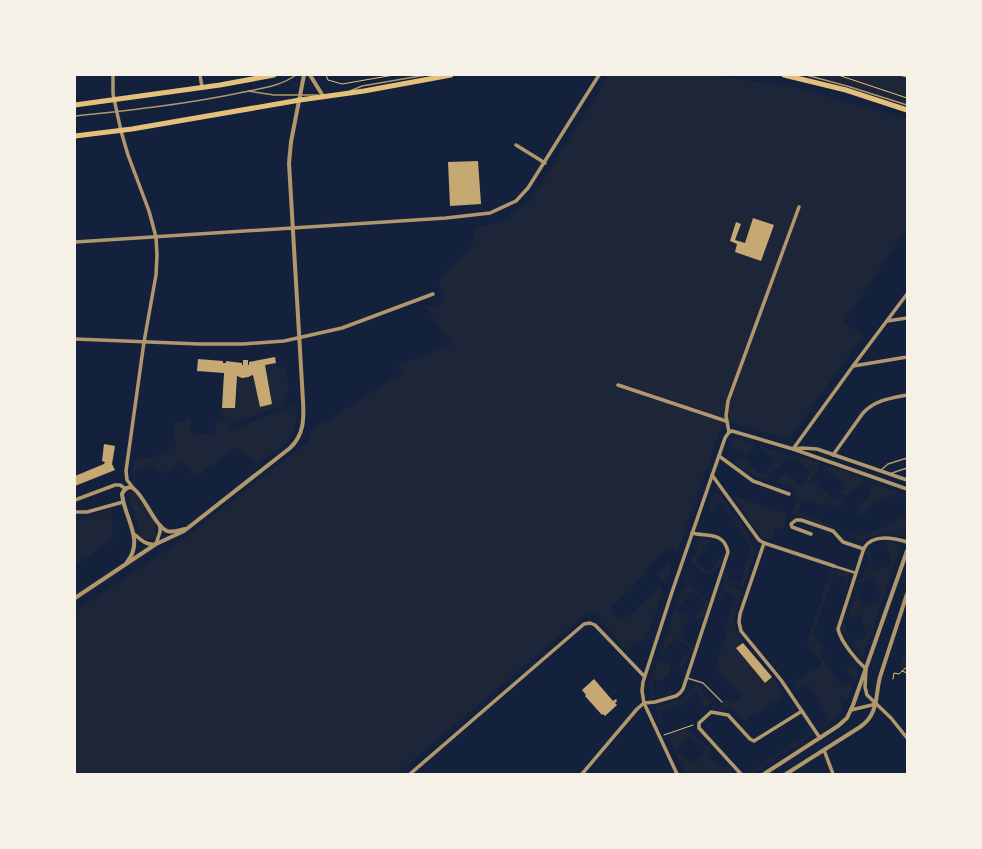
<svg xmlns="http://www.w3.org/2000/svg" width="982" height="849" viewBox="0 0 982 849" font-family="'Crimson Pro',serif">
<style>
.green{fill:#1d2539;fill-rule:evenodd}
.building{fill:#c6a872}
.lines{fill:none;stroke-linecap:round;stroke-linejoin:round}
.path{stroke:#e5c07b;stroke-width:1}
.service{stroke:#b1986c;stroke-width:1.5}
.pedestrian{stroke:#b1986c;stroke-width:2.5}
.minor{stroke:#b1986c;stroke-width:3.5}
.tertiary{stroke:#b1986c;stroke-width:4}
.primary{stroke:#e5c07b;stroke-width:5}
</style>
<rect width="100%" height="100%" fill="#14213d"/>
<g class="green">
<path d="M608 75H710L799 88 907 119V229L844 321 863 336 788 440 733 422 721 428 678 550 675 551 669 546 646 570 648 572 640 579 637 580C632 593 617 598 611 609 612 616 617 621 624 620L632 612 633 613 659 586 662 589 661 592 662 593 646 639 625 649 596 615 589 611 397 774H75V611L179 542 311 439 309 432 402 373 399 365 452 344 424 305C427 306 431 307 434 306 447 304 446 289 437 283L473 244 474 228 500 222 529 203 596 97Z"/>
<polygon points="811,75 894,75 907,79 907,104 843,83"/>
<polygon points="276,363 277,367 284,366 289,388 280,406 228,425 229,431 295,405 296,424 290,440 256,465 248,454 245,456 238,448 236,450 234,448 215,462 216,464 214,466 212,465 195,477 183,461 165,474 162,471 164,470 163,468 159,472 157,472 152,465 132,472 134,462 148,457 149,459 171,450 170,448 177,445 173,433 175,431 175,421 186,422 187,418 191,418 191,433 214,434 216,421 221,421 224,423 226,420 218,410 222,408 235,408 237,376 242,378 249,377 250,376 253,375 260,407 272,404 265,365"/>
<polygon points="736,438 753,443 753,448 747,455 730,446 733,440"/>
<path d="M759 445 787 455 778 469 776 467 774 468 764 479 751 475 735 463 739 458H746C748 464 757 474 764 474L774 463V460L759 446Z"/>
<polygon points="790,454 819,463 820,468 807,483 817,482 817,485 832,498 835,498 838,495 844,500 840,507 826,503 822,505 802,499 798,512 821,519 821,522 863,536 888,526 887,524 907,516 907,527 904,537 887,532 858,541 856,539 855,536 792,514 798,499 802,499 795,497 797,489 776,482 786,473 798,484 800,485 810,473 810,471 795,457 789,459"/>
<polygon points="825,465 862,477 863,481 859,487 854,488 848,495 843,495 839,493 844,487 844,484 830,471 827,471 825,473 823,471"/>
<polygon points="873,484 907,495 907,500 902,496 895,495 873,503 863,514 858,514 857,509 870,494 871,491 869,488"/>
<path d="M130 492H134C139 500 167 531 152 539 148 541 144 539 140 537L137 520 128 495Z"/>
<polygon points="715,494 721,496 755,546 756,550 743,587 724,581 727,572 730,572 727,579 740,583 751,549 750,545 722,501 714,506 716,509 711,512 708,507"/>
<polygon points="733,496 787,514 783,530 776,528 772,540 763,539"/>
<polygon points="111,509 113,538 75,566 75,520"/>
<path d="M703 539 709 540 724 553C726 560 716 571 709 575L706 574 691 563 686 579 685 578 692 557 697 553 696 544ZM709 543H712L723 552V554L710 571H708L696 562V559Z"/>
<path d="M888 541 901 545 863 657 861 658 841 629 845 616 849 615 856 594 857 592 854 591 858 580 862 578 870 560 869 556 865 555 868 547ZM884 543 886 544 892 564 891 566 877 570 874 569 869 549 870 547ZM872 578 874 580 880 599 878 602 864 606 862 605 856 585 858 583ZM859 614 861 615 867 635 866 637 852 642 850 640 844 621 845 619Z"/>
<polygon points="670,561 672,566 666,583 657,575"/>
<path d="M834 567 851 572 846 587 844 586 846 578 834 574 813 634 825 651 820 655 842 687 853 680 846 669 852 665 858 671 847 700 844 701 840 696 839 697 843 705C842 718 830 723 820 729L816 722 820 727 830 720 807 682 796 689 799 695 792 685 822 664 807 642 831 570 833 571Z"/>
<path d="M686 580 709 603 702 619H693L705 603V601L694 592H691L678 608V611L692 620 686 622 680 633 682 638 694 647C692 654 684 668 676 669L690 650V648L678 639H675L663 654 660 652 664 647C662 640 665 637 669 632L668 628 670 627 676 603 680 599V591L685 589 687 584 684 581Z"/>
<path d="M723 583 742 590C736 608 729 626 743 643L737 648 765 683 772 677 785 695 747 719 748 720 745 723 731 707H726L720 711 718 709 728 699 733 704 742 695 715 668 727 633 723 631 736 595 724 591 721 598 718 597Z"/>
<polygon points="907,645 907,675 899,672"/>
<polygon points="658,659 669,665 671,670 664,678 664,682 655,679 651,690 654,697 667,693 671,689 675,691 674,692 652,699 648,687"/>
<polygon points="697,685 702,686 700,690 712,702 706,708 702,703 704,701 696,691 682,704 660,711 663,724 656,707 681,699"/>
<path d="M686 729 711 749 706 756 723 768 729 766 735 774H708L704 772 701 774H685L668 734ZM689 737 704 747 705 749 697 762 694 763 678 753 677 751 686 738Z"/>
<polygon points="810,733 810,736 752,774 746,774"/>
</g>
<g class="building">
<polygon points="478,161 481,204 450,206 448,162"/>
<polygon points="753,218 774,225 761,261 735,252 737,244 730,241 736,222 741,224 735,240 745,243"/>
<polygon points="275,357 276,363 265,365 272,404 260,407 253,375 250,376 249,377 242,378 237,376 235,408 222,408 224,373 197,371 198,359 223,361 223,363 226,363 226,361 242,363 242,365 243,365 243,360 248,360 248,365 249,365 249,362"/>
<polygon points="104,444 115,446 112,464 115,470 75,486 75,476 104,464 105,462 102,461"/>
<polygon points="743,643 772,677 765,683 736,648"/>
<polygon points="594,679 613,701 616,699 617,701 615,703 617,705 605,716 603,714 602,715 585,696 586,695 582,690"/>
</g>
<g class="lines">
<g class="path">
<polyline points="326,75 328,80 342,84 394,75"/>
<polyline points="838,75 907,98"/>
<polyline points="902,671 907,667"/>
<polyline points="893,679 894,673 899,674 902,671 907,673"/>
<polyline points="664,735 693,725"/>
</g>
<g class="service">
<polyline points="806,75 847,86 907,105"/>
<polyline points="900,75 907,77"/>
<polyline points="248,91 274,95 318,95"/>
<polyline points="350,91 362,86 426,75"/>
<path d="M75 116C132 110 188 104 244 92 262 88 281 86 296 75"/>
<polyline points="880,471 888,464 907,458"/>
<polyline points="892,473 907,468"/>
<polyline points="687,678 703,683 722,702"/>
</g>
<polyline class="pedestrian" points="834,566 856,573"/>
<g class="minor">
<polyline points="113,75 113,94 121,131 128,155 149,211 156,237 157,255 156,275 144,342 126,471 127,480 134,489"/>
<polyline points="200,75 202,87"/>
<polyline points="516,145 545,163"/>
<polyline points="75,242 446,218 490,213 516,201 528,188 599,75"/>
<polyline points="887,321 907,318"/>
<polyline points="75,339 199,344 243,344 284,341 342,328 433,294"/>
<polyline points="853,366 907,357"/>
<polyline points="618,385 726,421"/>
<polyline points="729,432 726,416 728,401 799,207"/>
<polyline points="729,432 732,431 793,449 907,489"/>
<polyline points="793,449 853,366 907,294"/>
<polyline points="794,449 802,448 817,449 907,480"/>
<path d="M833 455 863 413C875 400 891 398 907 395"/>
<polyline points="719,456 753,481 789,494"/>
<polyline points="712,475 759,540 764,543 740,614 739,622 741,631 781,680 820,738"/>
<polyline points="75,500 115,485 120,485 126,489"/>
<polyline points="75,512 87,512 123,502"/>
<path d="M133 533C140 539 146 546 156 544L160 532V525"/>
<polyline points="811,534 792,527 791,524 796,520 801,520 833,531 843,542 864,549"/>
<path d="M907 542C894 538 873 533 864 548L838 629C841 642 856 660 866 669L865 687 867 695 891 718 907 738"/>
<polyline points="764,543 834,566"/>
<polyline points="851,710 876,704"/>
<polyline points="824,750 833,774"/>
<polyline points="410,774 584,624 590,623 595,625 644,676"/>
<path d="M582 774 637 709 644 703 655 702 676 696 680 693 683 689 728 552C724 531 706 537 692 533"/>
<polyline points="677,774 644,703 642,691 643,682 672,592 725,438 729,432"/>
<polyline points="741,774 699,728 699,723 711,712 728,715 750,739 754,741 802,711"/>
</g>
<g class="tertiary">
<polyline points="310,75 323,96"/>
<path d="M127 562C145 541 124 517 122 494 124 489 129 485 134 489 145 497 154 525 167 531 172 533 180 530 185 529"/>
<path d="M75 598 156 544 184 531 290 448C304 435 304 419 303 401L289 163 291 142 304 75"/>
<polyline points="764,774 838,726 847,718 853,705 907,551"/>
<path d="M786 774 860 727C879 714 875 696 880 677L907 594"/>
</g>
<g class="primary">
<polyline points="784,75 846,90 907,110"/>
<polyline points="75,105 220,85 274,75"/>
<polyline points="75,136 132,129 300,100 364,91 451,75"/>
</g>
</g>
<rect width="982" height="849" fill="none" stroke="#f6f1e7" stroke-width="152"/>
</svg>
